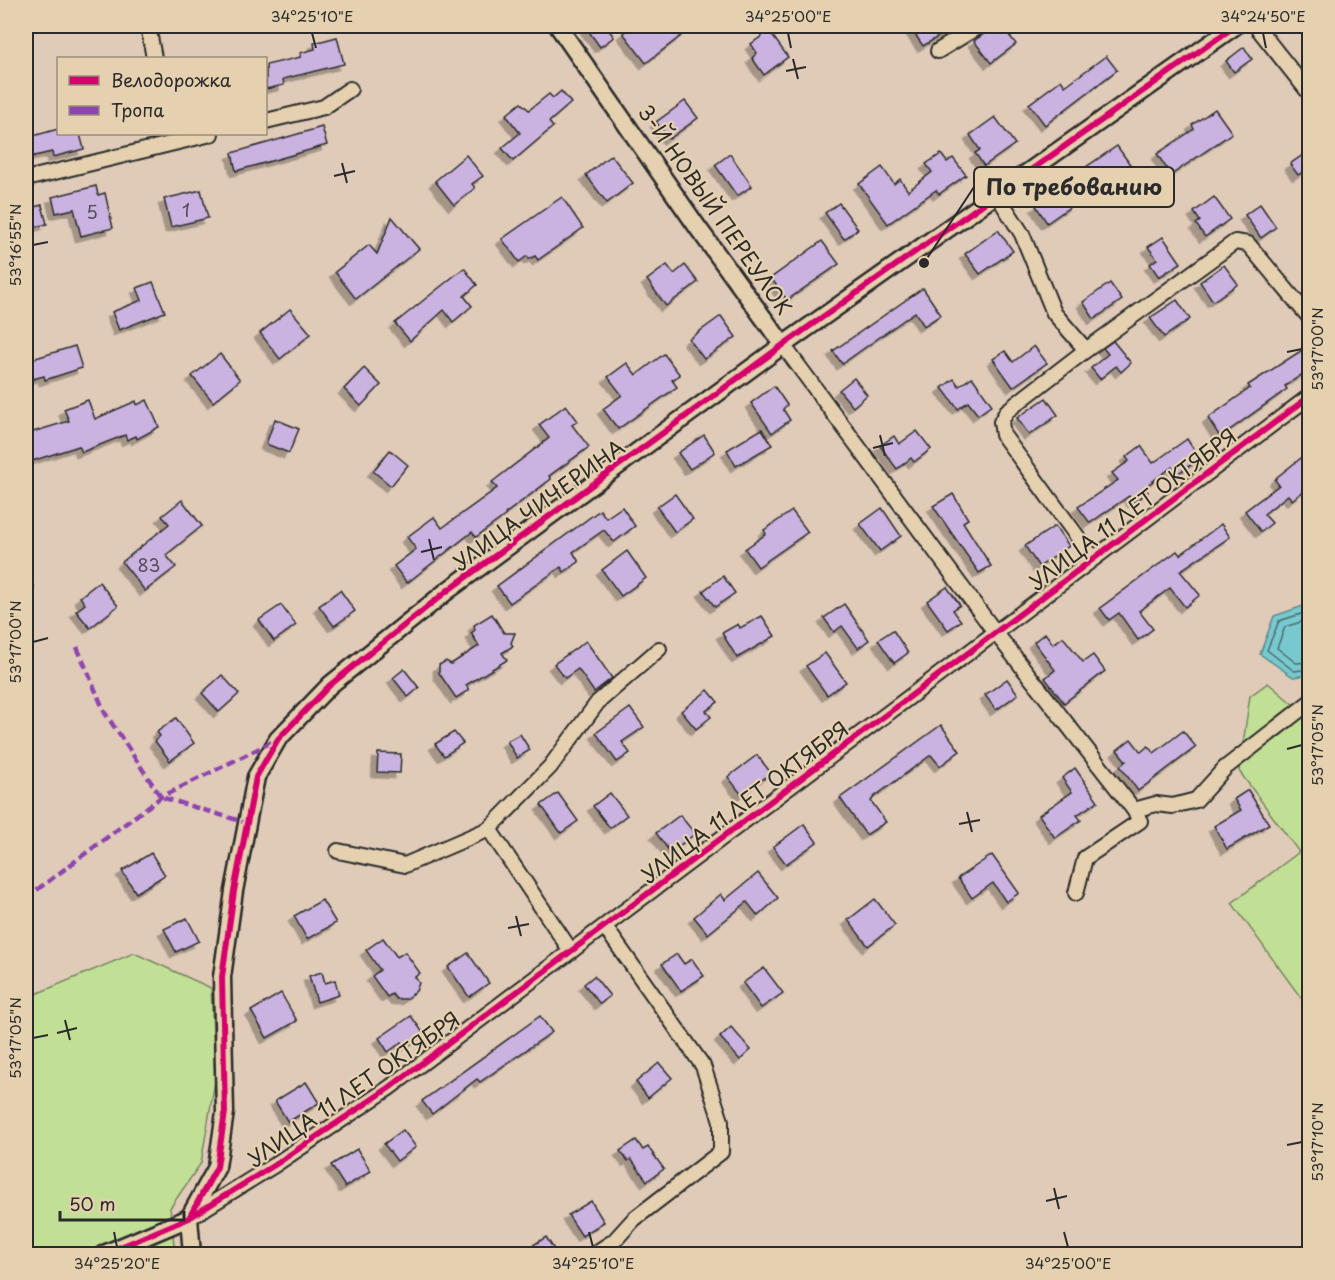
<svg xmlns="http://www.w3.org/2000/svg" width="1335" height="1280" viewBox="0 0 1335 1280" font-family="'Playpen Sans',sans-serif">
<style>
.green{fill:#c2df96;stroke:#768560;stroke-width:1.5}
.water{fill:#78c9cf;stroke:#598a8d;stroke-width:1.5}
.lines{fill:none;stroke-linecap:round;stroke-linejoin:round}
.shore{stroke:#4a6a6d;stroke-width:1.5}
.building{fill:#cab2e1;stroke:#2b2b2b;stroke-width:1.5;filter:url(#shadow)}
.minor-casing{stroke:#2b2b2b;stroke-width:18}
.tertiary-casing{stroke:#2b2b2b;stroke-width:21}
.minor{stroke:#e5d1af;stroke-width:14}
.tertiary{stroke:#e5d1af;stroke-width:16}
.quiet{stroke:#8e44ad;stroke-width:4.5;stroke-dasharray:9 4.5;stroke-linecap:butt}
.cycleway-casing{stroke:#e5d1af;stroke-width:10}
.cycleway{stroke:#d6006c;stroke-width:6}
.ticks{fill:none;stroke:#2b2b2b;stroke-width:2}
.labels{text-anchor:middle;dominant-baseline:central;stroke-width:4.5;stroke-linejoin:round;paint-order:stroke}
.number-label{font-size:18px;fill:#534d58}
.street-label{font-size:21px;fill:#2b2b2b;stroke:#e5d1af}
.leader{fill:none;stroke:#2b2b2b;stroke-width:2}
.callout-dot{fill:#2b2b2b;stroke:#e5d1af;stroke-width:2}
.callout{fill:#e5d1af;stroke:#2b2b2b;stroke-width:2}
.callout-label{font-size:22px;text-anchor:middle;font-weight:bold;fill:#2b2b2b}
.neatline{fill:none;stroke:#2b2b2b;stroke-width:2}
.ticks-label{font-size:15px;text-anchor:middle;fill:#2b2b2b}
</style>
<defs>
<filter id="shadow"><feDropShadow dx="-5.5" dy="5.5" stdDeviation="0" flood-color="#0004"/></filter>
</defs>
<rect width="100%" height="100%" fill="#e0cbb9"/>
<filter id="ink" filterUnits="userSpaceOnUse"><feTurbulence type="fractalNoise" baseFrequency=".0167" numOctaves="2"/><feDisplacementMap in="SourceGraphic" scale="12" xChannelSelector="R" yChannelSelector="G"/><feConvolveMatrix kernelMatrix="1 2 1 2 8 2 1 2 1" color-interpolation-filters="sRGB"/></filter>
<g filter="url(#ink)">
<g class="green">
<polygon points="1268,683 1302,712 1309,709 1309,1009 1232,903 1299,852 1239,771 1250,696"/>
<polygon points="134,953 211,988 215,1081 201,1163 170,1208 175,1254 26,1254 26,998"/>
</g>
<polygon class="water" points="1309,604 1309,675 1293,677 1260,654 1274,616"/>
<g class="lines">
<g class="shore">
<polyline points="1310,611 1279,621 1267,650 1294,671 1310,669"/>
<polyline points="1310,619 1285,627 1277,648 1296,663 1310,662"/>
</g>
</g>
<g class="building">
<polygon points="585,26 606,26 614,37 600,47"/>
<polygon points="632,26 673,26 681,36 646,63 623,33"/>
<polygon points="920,26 956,26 923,46 912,30"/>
<polygon points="995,26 1002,26 1016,44 991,63 974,41"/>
<polygon points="769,31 788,57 764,75 752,58 757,53 751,44"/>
<polygon points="337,37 344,64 283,79 284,85 266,89 266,65 301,57 300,53 315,49 314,43"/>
<polygon points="1244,47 1252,59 1234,72 1226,61"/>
<polygon points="1106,56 1117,70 1045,125 1029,104 1061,80 1065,86"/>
<polygon points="561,91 571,103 549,122 553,127 513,161 502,148 520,133 506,115 521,103 529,110 549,94 553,98"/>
<polygon points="685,101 698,118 669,139 656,122"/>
<polygon points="1215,109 1232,133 1171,175 1157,154 1194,129 1192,125"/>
<polygon points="995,117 1015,144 984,166 975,153 980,150 970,135"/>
<polygon points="322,127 327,145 236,171 232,153"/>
<polygon points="58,129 58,134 80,134 84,149 53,157 52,152 26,158 26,138"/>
<polygon points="1117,146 1132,167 1101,189 1086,167"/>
<polygon points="1310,150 1310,167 1298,175 1290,164"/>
<polygon points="730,154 752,186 737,196 715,165"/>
<polygon points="941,154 947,162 953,158 966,175 939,194 936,190 888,224 859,184 882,167 894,184 900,179 908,191 932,172 926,164"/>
<polygon points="466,155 483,176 472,184 475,188 454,205 435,181"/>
<polygon points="611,155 633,183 607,203 586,175"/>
<polygon points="96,186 98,195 105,193 113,228 81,236 74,209 56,213 52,197"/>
<polygon points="1063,188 1074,204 1047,223 1036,206"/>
<polygon points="201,190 208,218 171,227 164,199"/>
<polygon points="562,197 583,228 538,260 535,256 529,259 527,256 519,262 502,239"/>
<polygon points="1214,197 1230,219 1205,237 1196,224 1200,221 1194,212"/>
<polygon points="839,203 858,229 844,239 825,213"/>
<polygon points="1260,204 1276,227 1261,238 1245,215"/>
<polygon points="42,205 47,224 28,229 26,209"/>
<polygon points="392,217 419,249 356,299 335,272 369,245 377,254"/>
<polygon points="998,230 1013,251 980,274 965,254"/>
<polygon points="1163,237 1181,263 1159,277 1150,264 1157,259 1148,247"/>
<polygon points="822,241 839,264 787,300 771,278"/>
<polygon points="667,265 674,274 685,265 698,282 666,306 647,280"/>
<polygon points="1224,265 1238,284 1213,301 1200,282"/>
<polygon points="464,268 477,285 464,296 472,306 453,322 444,310 410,341 395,323"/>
<polygon points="153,282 165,312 119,330 112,312 142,300 137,288"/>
<polygon points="1110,283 1122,300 1094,319 1083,302"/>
<polygon points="923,288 941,315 924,326 915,312 842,364 833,351"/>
<polygon points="1177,300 1190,319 1164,337 1150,318"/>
<polygon points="290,309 311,334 280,359 260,333"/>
<polygon points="721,316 736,337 704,359 689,339"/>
<polygon points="1113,341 1131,363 1121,372 1116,366 1100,379 1091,368 1108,354 1103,348"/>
<polygon points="1310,345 1310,369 1285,386 1287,389 1220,437 1208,418 1250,388 1248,385"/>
<polygon points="75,346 82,368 45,380 44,376 26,381 26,361"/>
<polygon points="1034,346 1047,363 1013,387 993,359 1005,351 1013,362"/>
<polygon points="220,354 240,380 213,402 192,376"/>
<polygon points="664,354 680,375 672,380 677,387 618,429 603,409 622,395 608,377 627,363 636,375"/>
<polygon points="364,368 381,385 361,406 344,389"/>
<polygon points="972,377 992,405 978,415 968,402 958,409 942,388 954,379 959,386"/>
<polygon points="854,378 867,395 853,407 839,390"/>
<polygon points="774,386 787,405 783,409 790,420 772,433 751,403"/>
<polygon points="1046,398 1058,415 1029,435 1017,418"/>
<polygon points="88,400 95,419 136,401 137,405 147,400 159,427 137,439 136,436 127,440 125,435 82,452 79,446 26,463 26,434 69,421 64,409"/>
<polygon points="566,405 578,421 572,425 589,447 549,476 551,479 505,514 506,515 476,537 472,532 407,583 394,566 416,549 407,537 434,517 442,528 497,488 492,482 549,438 539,425"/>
<polygon points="275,419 299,429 289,453 266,444"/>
<polygon points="762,429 772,445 736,466 727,450"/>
<polygon points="917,431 931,449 914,462 911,458 897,469 880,446 894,436 899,444"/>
<polygon points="704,435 715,452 690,469 678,453"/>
<polygon points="1187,439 1200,459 1177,474 1172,467 1145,487 1148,492 1134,502 1129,496 1090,523 1078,507 1118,480 1112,473 1129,461 1126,457 1141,446 1153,463"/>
<polygon points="390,450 408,465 391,486 373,471"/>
<polygon points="1310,451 1310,486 1292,500 1288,495 1264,514 1272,523 1261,532 1245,511 1279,485 1275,480 1277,477"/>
<polygon points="675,494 693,519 675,532 657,507"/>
<polygon points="953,494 968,519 963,522 991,566 979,573 933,506"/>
<polygon points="182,500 202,526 166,555 176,567 145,591 122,562 169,524 162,516"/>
<polygon points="622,507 635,526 614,542 604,530 573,552 579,562 564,572 561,567 510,603 497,586 600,510 606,518"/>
<polygon points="882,508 901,536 880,551 860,524"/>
<polygon points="792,511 808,532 758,567 745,549 766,534 764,530"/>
<polygon points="1221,524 1230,537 1180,571 1200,595 1185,607 1170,588 1139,611 1153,629 1138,640 1119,613 1109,620 1100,608 1177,551 1180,555"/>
<polygon points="1055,526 1069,546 1039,567 1025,546"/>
<polygon points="627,551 646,578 621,596 602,570"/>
<polygon points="723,576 735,593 715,607 703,591"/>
<polygon points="99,582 118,606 90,628 76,611 85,604 80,597"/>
<polygon points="947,587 960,605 953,610 961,621 948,630 927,601"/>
<polygon points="340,590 355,611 334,626 319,606"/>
<polygon points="844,604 869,640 858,648 842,626 834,632 824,618"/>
<polygon points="281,605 296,625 274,641 259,620"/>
<polygon points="492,614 504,633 515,633 511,643 513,646 502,653 507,660 466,685 469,690 456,698 439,673 439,665 446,661 451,664 479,646 471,633 475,630 474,625"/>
<polygon points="762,616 775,636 737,658 722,633 738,624 740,628"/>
<polygon points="893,630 908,653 894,663 878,640"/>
<polygon points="1045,633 1053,644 1063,637 1083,662 1093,655 1105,671 1064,703 1045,678 1055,670 1034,642"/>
<polygon points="586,641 612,678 594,692 578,669 565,678 554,664"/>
<polygon points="825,653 846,682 827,695 806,666"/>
<polygon points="404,669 419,688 408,697 393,678"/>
<polygon points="222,675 239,694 219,712 202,693"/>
<polygon points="1007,679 1018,694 996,710 985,695"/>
<polygon points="708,690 718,702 706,711 711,717 696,729 681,711"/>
<polygon points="630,708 644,727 622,742 630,753 617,762 596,733"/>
<polygon points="176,718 194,743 170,761 155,741 160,736 157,732"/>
<polygon points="941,725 960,751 940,766 931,755 874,797 871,801 886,822 866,835 840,798"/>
<polygon points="1183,731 1196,747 1138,791 1120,766 1126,761 1117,750 1131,739 1141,752 1148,746 1154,753"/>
<polygon points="454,732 463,743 444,756 435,744"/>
<polygon points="520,734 530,750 517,758 507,741"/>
<polygon points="378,753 401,754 400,773 377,772"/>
<polygon points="757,755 771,773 742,795 728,777"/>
<polygon points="1075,768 1098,801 1077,815 1081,820 1055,838 1039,815 1072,792 1062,778"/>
<polygon points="1248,790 1269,824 1227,849 1214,826 1241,810 1234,799"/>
<polygon points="558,793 578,821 561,833 541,805"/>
<polygon points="610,793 627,815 610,828 593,806"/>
<polygon points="680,815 695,834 670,852 656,833"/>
<polygon points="804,824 817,842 786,864 773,847"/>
<polygon points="151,853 165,875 136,893 122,871"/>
<polygon points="992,855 1019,893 1006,902 993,883 972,898 958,878"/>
<polygon points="758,873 778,898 758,916 747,902 708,934 694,917 721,894 725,900"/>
<polygon points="875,899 895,925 868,946 848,920"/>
<polygon points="322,900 336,923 307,939 294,916"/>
<polygon points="187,918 199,941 176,952 164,929"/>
<polygon points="383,938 397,957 405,952 420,973 415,977 419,983 416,991 407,999 396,999 392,994 387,997 372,976 380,970 366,950"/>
<polygon points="468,953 489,983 469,997 448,967"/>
<polygon points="677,954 684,964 692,959 704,976 681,991 662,964"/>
<polygon points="764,968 783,993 761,1008 743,983"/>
<polygon points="322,972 325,983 335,980 339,995 317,1002 309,976"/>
<polygon points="594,976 610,996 600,1004 584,984"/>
<polygon points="281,993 297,1021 267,1038 251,1011"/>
<polygon points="411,1016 424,1034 405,1047 402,1042 388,1052 379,1038"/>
<polygon points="540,1016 552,1032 480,1082 477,1079 432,1114 422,1101"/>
<polygon points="731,1027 751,1050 740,1060 720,1037"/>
<polygon points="659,1063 672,1078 648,1098 636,1082"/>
<polygon points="306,1082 319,1103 288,1122 275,1101"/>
<polygon points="403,1130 416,1147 397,1161 384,1144"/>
<polygon points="636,1140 643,1150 648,1147 664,1169 647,1181 631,1159 628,1161 620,1151"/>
<polygon points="357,1149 371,1171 345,1187 331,1165"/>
<polygon points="591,1201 604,1222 582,1236 568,1215"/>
<polygon points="546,1237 557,1254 519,1254"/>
</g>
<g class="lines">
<g class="minor-casing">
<g id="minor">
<polyline points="148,26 154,58"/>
<polyline points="1256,26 1310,94"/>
<polyline points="938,51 979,26"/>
<polyline points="266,121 324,107 350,89"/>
<polyline points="26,179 211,134"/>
<polyline points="996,193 1022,234 1054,313 1086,350"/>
<polyline points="783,345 995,632 1134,810 1140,821 1085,858 1076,893"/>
<polyline points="1093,558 1003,435 1001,422 1007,411 1086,350 1235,242 1248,244 1310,318"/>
<polyline points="1134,810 1156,804 1173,806 1196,800 1225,768 1310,702"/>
<polyline points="338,851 405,865 489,829"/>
<polyline points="571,951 489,829 550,767 598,702 659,649"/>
<polyline points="189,1218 276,1164 389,1088 1310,396"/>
<polyline points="594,1254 614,1241 634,1219 721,1152 721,1121 703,1066 605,927"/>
</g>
</g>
<g class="tertiary-casing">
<g id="tertiary">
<polyline points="558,26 698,228 783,345"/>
<polyline points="189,1218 217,1167 225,1112 222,977 234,891 256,777 278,739 330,685 447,591 783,345 1235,26"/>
<polyline points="189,1218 192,1254"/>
<polyline points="104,1254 189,1218"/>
</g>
</g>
<use href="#minor" class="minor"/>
<use href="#tertiary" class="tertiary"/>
<g class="quiet">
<polyline points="26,587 35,587"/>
<polyline points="77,647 105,713 161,797 247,823"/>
<polyline points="26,898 161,797 276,740"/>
</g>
<g class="cycleway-casing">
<g id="cycleway">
<polyline points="189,1218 217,1167 225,1112 222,977 234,891 256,777 278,739 330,685 447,591 783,345 1235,26"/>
<polyline points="104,1254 189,1218 276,1164 389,1088 1310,396"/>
</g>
</g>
<use href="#cycleway" class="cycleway"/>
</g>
</g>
<path class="ticks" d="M312 33 316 48M788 33 791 48M1263 33 1266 48M793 59 798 79M786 71 806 67M342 163 347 183M334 176 355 171M33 245 48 242M1287 352 1302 349M880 435 885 456M873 448 893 443M429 539 434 560M421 552 442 547M33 642 48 638M1287 749 1302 745M967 812 972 832M959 824 980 820M516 916 521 936M508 928 529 924M65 1020 70 1040M57 1033 77 1028M33 1038 48 1035M1287 1145 1302 1142M1054 1188 1059 1209M1046 1201 1067 1196M114 1232 117 1247M589 1232 593 1247M1064 1232 1068 1247"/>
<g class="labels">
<g class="number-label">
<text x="186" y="209">1</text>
<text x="92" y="211">5</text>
<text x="149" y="564">83</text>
</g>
<g class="street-label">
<text transform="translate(716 209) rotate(55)">3-Й НОВЫЙ ПЕРЕУЛОК</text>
<text transform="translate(538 504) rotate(-36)">УЛИЦА ЧИЧЕРИНА</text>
<text transform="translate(1132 508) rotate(-37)">УЛИЦА 11 ЛЕТ ОКТЯБРЯ</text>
<text transform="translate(744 801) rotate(-37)">УЛИЦА 11 ЛЕТ ОКТЯБРЯ</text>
<text transform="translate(353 1088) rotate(-35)">УЛИЦА 11 ЛЕТ ОКТЯБРЯ</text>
</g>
</g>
<path class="leader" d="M924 263L974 187"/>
<circle class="callout-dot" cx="924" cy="263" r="6"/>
<rect class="callout" x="974" y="167" width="200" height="40" rx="6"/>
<g class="callout-label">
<text x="1074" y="195">По требованию</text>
</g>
<rect width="1335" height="1280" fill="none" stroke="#e5d1af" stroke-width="66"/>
<rect x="57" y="57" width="210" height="78" fill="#e5d1af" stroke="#9b8f7a" stroke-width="1.5"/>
<rect x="69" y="76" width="30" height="9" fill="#d6006c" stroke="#9b8f7a" stroke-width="1.5"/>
<text x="111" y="87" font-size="18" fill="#2b2b2b">Велодорожка</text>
<rect x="69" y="106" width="30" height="9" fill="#8e44ad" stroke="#9b8f7a" stroke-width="1.5"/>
<text x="111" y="117" font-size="18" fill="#2b2b2b">Тропа</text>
<path d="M60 1211v9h124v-9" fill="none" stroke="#2b2b2b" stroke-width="3"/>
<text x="69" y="1211" font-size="18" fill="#2b2b2b" stroke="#e5d1af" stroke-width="4.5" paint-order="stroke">50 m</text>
<rect x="33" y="33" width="1269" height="1214" class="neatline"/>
<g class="ticks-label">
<text x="312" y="22">34°25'10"E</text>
<text x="788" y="22">34°25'00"E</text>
<text x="1263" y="22">34°24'50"E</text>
<text transform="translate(16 245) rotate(-90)" y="5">53°16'55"N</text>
<text transform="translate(1318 349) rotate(-90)" y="5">53°17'00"N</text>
<text transform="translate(16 642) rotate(-90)" y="5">53°17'00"N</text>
<text transform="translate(1318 745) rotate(-90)" y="5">53°17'05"N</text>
<text transform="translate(16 1038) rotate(-90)" y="5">53°17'05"N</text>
<text transform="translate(1318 1142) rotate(-90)" y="5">53°17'10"N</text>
<text x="117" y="1269">34°25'20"E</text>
<text x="593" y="1269">34°25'10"E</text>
<text x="1068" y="1269">34°25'00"E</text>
</g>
</svg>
